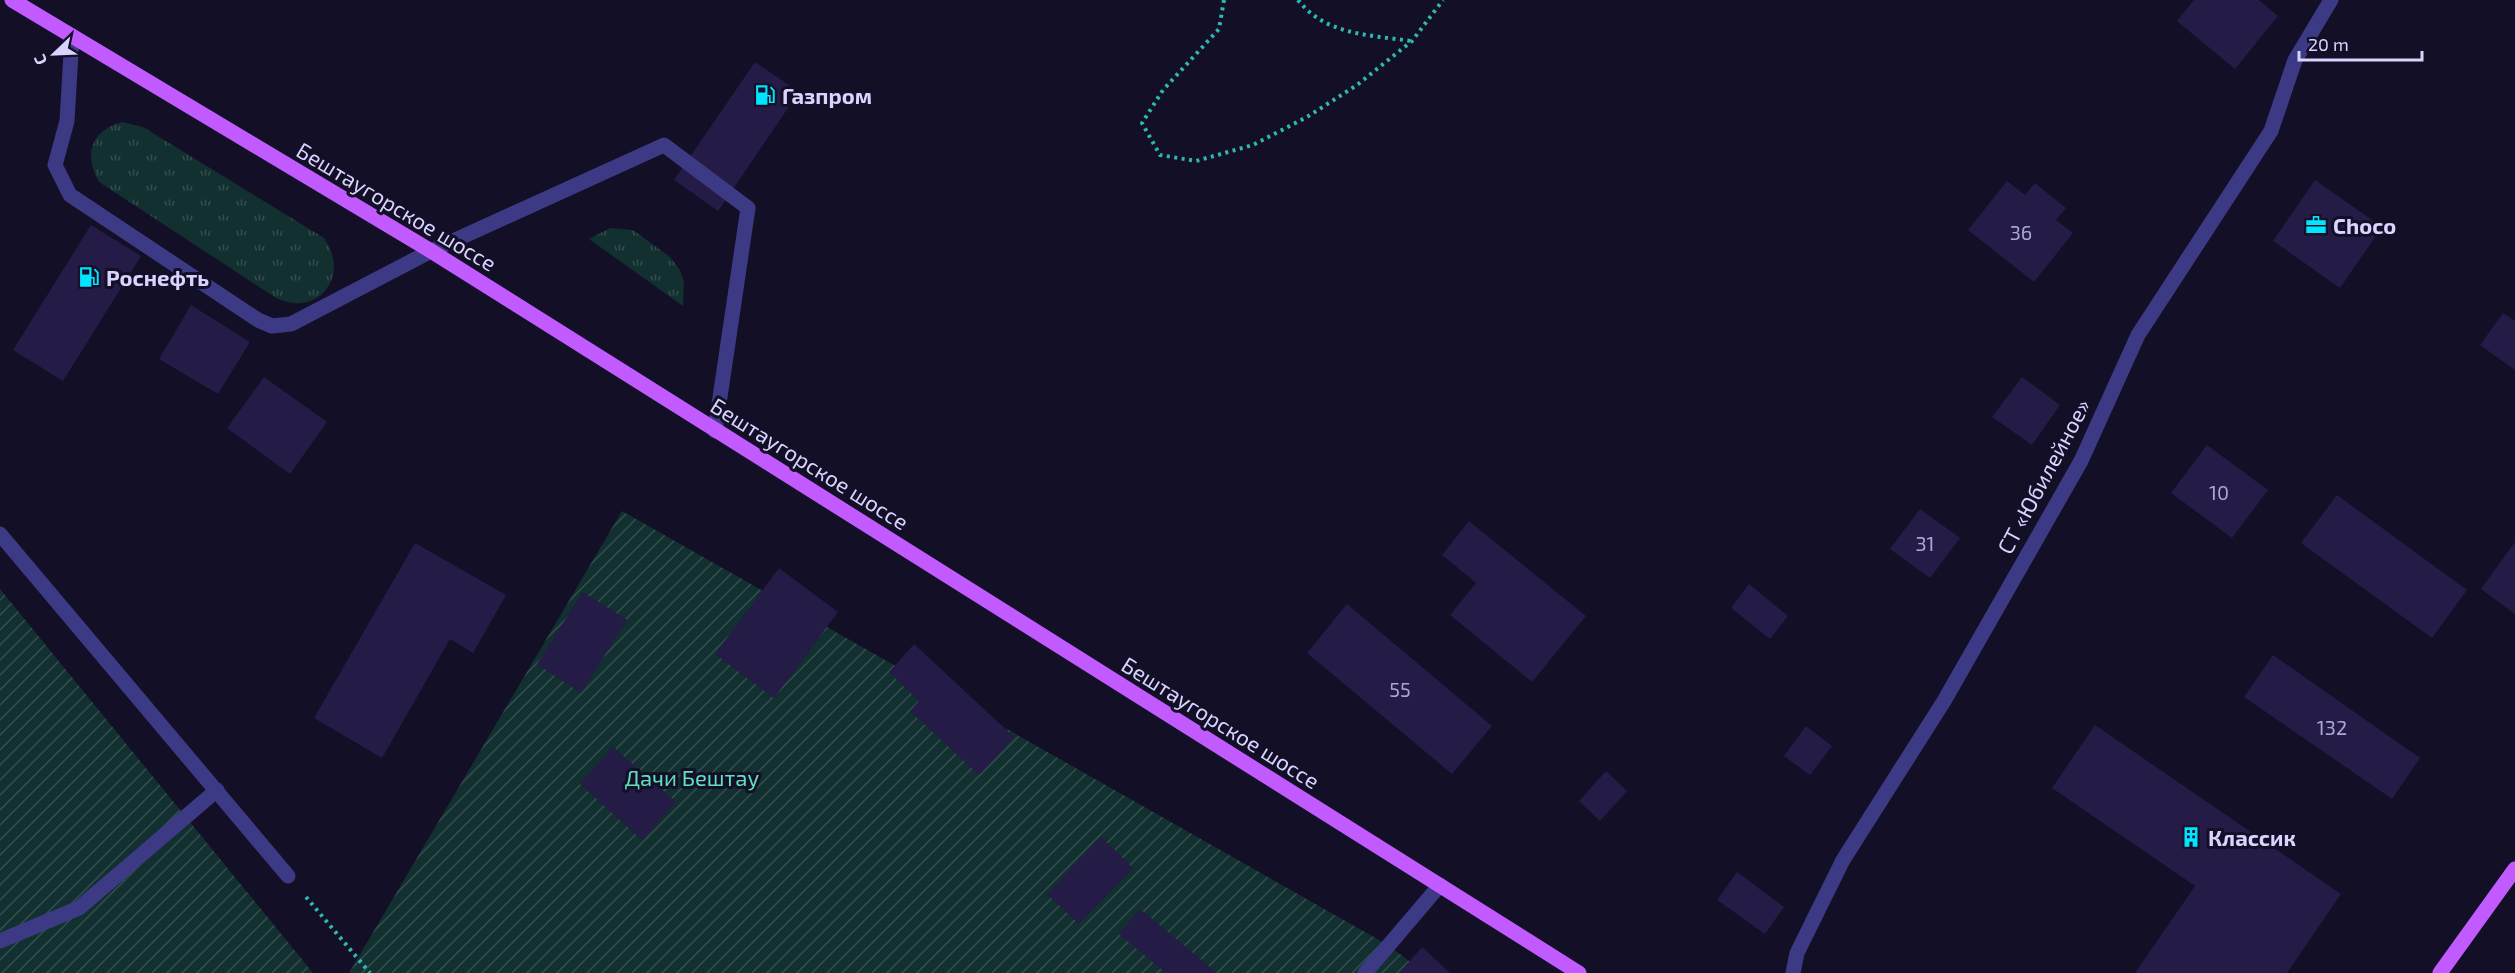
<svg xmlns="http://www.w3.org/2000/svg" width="2515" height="973" viewBox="0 0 2515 973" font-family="'Exo 2',sans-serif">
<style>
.grass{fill:url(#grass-tufts)}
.garden{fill:url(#garden-furrows)}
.building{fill:#241b47}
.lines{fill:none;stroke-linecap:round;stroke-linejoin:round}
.path{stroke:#2fb8b0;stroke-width:4;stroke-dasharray:3 4.5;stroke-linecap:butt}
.minor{stroke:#3d3a85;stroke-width:15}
.major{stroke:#c25bff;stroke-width:15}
.labels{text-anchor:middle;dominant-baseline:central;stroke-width:6;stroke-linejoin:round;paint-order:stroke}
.number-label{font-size:20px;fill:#aca6d1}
.poi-label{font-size:22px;font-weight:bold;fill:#d9d4ff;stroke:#130f26;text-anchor:start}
.street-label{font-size:22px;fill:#d9d4ff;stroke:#130f26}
.park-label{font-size:22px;fill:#5fe0c0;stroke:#130f26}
</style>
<defs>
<pattern id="grass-tufts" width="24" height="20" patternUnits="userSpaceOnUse" patternTransform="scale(1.5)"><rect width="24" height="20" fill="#12302f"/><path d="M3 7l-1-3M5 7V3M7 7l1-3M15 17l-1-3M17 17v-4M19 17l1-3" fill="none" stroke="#344d4e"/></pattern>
<pattern id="garden-furrows" width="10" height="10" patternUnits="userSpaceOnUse" patternTransform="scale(1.5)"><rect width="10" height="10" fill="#12302f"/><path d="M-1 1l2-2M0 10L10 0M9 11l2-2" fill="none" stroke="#344d4e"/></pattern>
</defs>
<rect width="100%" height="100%" fill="#130f26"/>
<g class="grass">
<path d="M122 122 143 127 324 238C351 276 318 318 276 298L99 182C83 154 91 131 122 122Z"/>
<polygon points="610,228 633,230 670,257 680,270 684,282 683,306 589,239"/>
</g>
<g class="garden">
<polygon points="622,511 1388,945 1425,973 349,973"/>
<polygon points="0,589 313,973 0,973"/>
</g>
<g class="building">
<polygon points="2194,0 2259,0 2278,16 2235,69 2177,21"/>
<polygon points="755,62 799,92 718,211 674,180"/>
<polygon points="2315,180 2382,227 2340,288 2273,241"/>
<polygon points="2007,181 2025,195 2035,183 2066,208 2056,220 2073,233 2034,282 1968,230"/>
<polygon points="91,225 141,256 63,381 13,350"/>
<polygon points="191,305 250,342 218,394 159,359"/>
<polygon points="2503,313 2515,321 2515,370 2480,345"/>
<polygon points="264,377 327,422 290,474 227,428"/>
<polygon points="2022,377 2060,405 2032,445 1992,417"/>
<polygon points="2207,445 2268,490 2232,538 2171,493"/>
<polygon points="2337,495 2467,590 2432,638 2301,543"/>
<polygon points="1920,509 1960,538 1930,578 1890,549"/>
<polygon points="1469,521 1586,616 1532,682 1450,615 1476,583 1442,555"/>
<polygon points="2515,542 2515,614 2481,589"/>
<polygon points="415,543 506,595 473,653 450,639 382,758 314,718"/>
<polygon points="779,568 838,612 774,698 715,654"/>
<polygon points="1749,584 1788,616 1770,639 1731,608"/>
<polygon points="583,592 627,620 581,693 537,664"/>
<polygon points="1347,604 1492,726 1452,774 1307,653"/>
<polygon points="914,644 1014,737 979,775 910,711 919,701 889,672"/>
<polygon points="2273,655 2420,758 2392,799 2244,697"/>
<polygon points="2095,725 2341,894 2287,973 2135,973 2195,886 2052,788"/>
<polygon points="1806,726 1832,746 1810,775 1784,756"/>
<polygon points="613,747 676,802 642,840 580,784"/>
<polygon points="1606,771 1627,791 1600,821 1579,801"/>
<polygon points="1101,837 1133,868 1079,924 1047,894"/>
<polygon points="1737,872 1784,907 1765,934 1717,900"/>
<polygon points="1140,909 1217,973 1166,973 1119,934"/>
<polygon points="1422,947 1450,973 1399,973"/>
</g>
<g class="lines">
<g class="path">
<polyline points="1224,0 1219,29 1163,90 1142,123 1160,155 1196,161 1253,145 1307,117 1357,85 1412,41 1443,0"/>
<path d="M1298 0C1325 35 1370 35 1411 41"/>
<polyline points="306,897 370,973"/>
</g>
<g class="minor">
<polyline points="72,36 67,121 55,165 70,195 258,320 272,326 291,324 431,251 664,145 748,208 715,431"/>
<polyline points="0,534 288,876"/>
<polyline points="0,941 79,908 217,790"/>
<polyline points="1365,973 1440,885"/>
<polyline points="1793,973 1797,953 1843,860 1944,701 2081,461 2138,335 2271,131 2295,60 2331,0"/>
</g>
<g class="major">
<polyline points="12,0 431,251 1579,973"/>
<polyline points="2440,973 2515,869"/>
</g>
</g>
<defs>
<g id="fuel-bare" transform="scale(1.62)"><path d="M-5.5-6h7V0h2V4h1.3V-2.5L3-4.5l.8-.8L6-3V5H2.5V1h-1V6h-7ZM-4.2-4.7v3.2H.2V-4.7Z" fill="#00e5ff" stroke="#130f26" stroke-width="2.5" paint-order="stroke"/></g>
<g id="office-bare" transform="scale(1.62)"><path d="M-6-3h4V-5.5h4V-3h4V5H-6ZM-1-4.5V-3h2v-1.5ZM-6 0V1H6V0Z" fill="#00e5ff" stroke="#130f26" stroke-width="2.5" paint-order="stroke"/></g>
<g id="building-bare" transform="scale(1.62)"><path d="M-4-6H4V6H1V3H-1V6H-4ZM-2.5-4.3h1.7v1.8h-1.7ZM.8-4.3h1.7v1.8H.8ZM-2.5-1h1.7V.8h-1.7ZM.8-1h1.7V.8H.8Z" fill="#00e5ff" stroke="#130f26" stroke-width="2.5" paint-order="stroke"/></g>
</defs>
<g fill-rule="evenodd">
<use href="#fuel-bare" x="765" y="95"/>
<use href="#office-bare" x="2316" y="225"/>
<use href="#fuel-bare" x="89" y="277"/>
<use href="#building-bare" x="2191" y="837"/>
</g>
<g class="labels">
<g class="number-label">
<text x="2021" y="232">36</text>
<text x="2219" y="492">10</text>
<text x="1925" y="543">31</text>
<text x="1400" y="689">55</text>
<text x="2332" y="727">132</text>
</g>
<g class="poi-label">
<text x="782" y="95">Газпром</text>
<text x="2333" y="225">Choco</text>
<text x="106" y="277">Роснефть</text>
<text x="2208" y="837">Классик</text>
</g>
<g class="street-label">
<text transform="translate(397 206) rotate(31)">Бештаугорское шоссе</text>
<text transform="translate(810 463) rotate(32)">Бештаугорское шоссе</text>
<text transform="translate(2043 476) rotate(-62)">СТ «Юбилейное»</text>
<text transform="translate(1221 722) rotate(32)">Бештаугорское шоссе</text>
</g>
<g class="park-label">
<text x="692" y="777">Дачи Бештау</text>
</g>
</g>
<g transform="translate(54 54) rotate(247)" stroke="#130f26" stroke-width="4.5" paint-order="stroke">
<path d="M0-4.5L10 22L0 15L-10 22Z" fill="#d9d4ff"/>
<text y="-9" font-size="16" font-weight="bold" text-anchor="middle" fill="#d9d4ff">С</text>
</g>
<path d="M2299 51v9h123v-9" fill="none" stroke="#d9d4ff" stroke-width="3"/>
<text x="2308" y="51" font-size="18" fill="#d9d4ff" stroke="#130f26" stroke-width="4.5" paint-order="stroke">20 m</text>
</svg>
